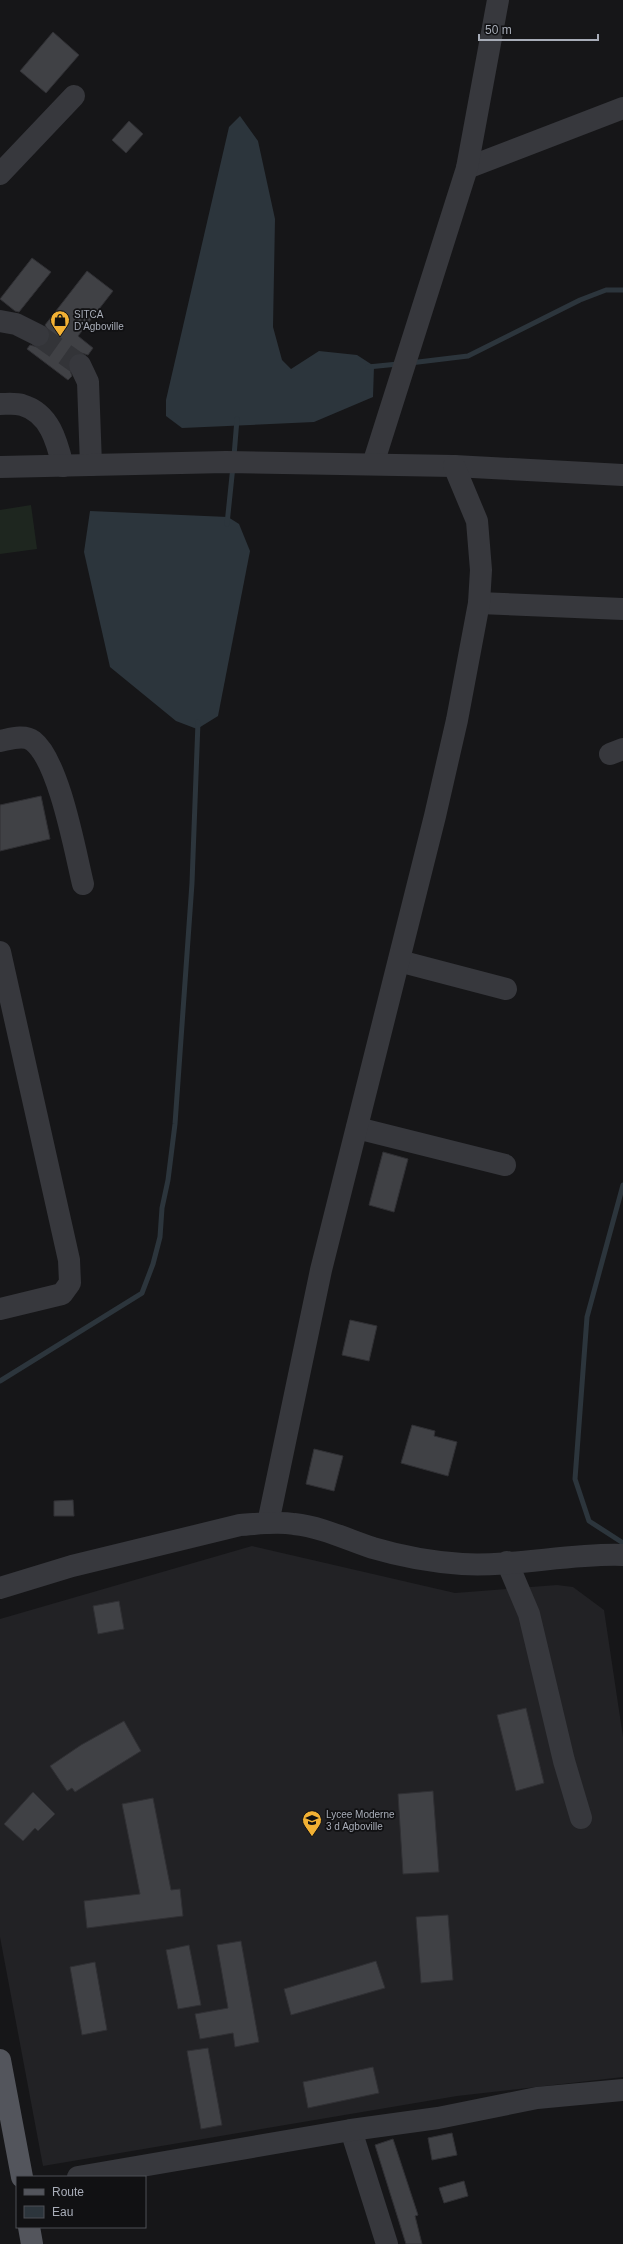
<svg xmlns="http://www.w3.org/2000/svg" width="623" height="2244" viewBox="0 0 623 2244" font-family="Helvetica,sans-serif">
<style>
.built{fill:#222225}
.green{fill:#1e261f}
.water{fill:#2c353c}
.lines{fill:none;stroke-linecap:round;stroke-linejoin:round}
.stream{stroke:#2c353c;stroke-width:5}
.building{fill:#404145;stroke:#303034}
.minor-tunnel{stroke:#333438;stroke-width:22;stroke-dasharray:22 11;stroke-linecap:butt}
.minor{stroke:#37383d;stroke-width:22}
.major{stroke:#53555c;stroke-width:22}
.labels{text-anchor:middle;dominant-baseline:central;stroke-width:3.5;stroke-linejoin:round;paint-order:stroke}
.poi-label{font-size:10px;fill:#a8adb8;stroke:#111113;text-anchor:start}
</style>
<rect width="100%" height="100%" fill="#161618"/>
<polygon class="built" points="252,1546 455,1593 557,1585 573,1587 604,1610 623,1737 623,2077 457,2096 43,2166 0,1937 0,1619"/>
<polygon class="green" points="31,505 37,549 0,554 0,510"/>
<g class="water">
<polygon points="240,116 258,141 275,219 273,327 282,360 291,369 319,351 357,355 374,366 373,397 314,422 182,428 166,416 166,400 229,127"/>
<polygon points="90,511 228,517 239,524 250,551 218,716 197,729 176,721 110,667 84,552"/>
</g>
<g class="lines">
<g class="stream">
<polyline points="410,363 468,356 580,300 606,290 623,290"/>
<polyline points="368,367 398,364"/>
<polyline points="234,456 237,419"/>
<polyline points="227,524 233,466"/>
<polyline points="623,1185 587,1317 575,1479 589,1521 623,1543"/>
<polyline points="0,1381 142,1293 153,1264 160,1237 162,1208 168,1180 175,1124 192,883 198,722"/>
</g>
</g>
<g class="building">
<polygon points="53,32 79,55 46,93 20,71"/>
<polygon points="129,121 143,134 126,153 112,140"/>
<polygon points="32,258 51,272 19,312 15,311 0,299"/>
<polygon points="87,271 113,291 78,336 93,348 88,355 81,353 70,358 68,364 72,376 68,380 27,349 30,345 38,347 45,346 49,341 50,334 45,325"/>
<polygon points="41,796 50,839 0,851 0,805"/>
<polygon points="383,1152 408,1159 394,1212 369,1205"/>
<polygon points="350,1320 377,1326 369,1361 342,1355"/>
<polygon points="412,1425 435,1431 434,1436 457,1442 448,1476 401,1463"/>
<polygon points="314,1449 343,1456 334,1491 306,1484"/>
<polygon points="73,1500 74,1516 54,1516 54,1501"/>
<polygon points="119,1601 124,1629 98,1634 93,1606"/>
<polygon points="526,1708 544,1783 516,1791 497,1715"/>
<polygon points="124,1721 141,1751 75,1792 72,1788 67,1791 50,1766 81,1745"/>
<polygon points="433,1791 439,1872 403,1874 398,1794"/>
<polygon points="33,1792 55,1814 38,1831 35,1828 23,1841 4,1824"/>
<polygon points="153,1798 171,1890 180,1889 183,1916 87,1928 84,1901 140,1894 122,1804"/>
<polygon points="448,1915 453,1980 421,1983 416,1917"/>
<polygon points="241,1941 259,2042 235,2047 233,2033 200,2039 195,2014 228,2008 217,1945"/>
<polygon points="189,1945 201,2005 178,2009 166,1950"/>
<polygon points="376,1961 385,1988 291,2015 284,1989"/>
<polygon points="95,1962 107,2030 82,2035 70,1967"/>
<polygon points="208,2048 222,2125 201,2129 187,2051"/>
<polygon points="373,2067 379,2093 308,2108 303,2082"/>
<polygon points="452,2133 457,2155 432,2160 428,2138"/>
<polygon points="393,2139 418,2215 415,2216 422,2244 406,2244 375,2145"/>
<polygon points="464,2181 468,2196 444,2203 439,2188"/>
</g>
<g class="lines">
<polyline class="minor-tunnel" points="38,335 80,365"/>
<g class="minor">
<polyline points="467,168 623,108"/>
<polyline points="0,174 74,96"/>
<polyline points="0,321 16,324 38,335"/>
<polyline points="80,365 88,382 91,465"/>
<path d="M0 404C7 404 16 403 22 405 50 413 57 442 63 466"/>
<polyline points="373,464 467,168 498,0"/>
<polyline points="0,467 226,462 454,466 623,475"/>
<polyline points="479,603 623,609"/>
<path d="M0 741C10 739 24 734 33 741 59 761 75 851 83 884"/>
<polyline points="610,754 623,749"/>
<polyline points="0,952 69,1260 70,1283 62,1294 0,1309"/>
<polyline points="399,961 506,989"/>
<polyline points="357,1128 505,1165"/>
<polyline points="268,1523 321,1270 435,816 457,720 479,603 481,570 477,521 454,466"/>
<polyline points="507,1562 529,1614 564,1761 581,1818"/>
<path d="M0 1588 72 1566 240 1525C258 1524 276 1521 294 1524 322 1527 346 1539 373 1548 400 1556 433 1562 462 1564 515 1567 570 1553 623 1555"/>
<polyline points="351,2130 387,2244"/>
<polyline points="78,2177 351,2130 438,2118 537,2098 623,2090"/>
</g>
<g class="major">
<polyline points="0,2060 22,2177"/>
<polyline points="29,2227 32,2244"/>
</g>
</g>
<defs>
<g id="shop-pin" transform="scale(1)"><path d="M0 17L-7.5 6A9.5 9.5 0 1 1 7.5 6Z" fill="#f2b134" stroke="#111113"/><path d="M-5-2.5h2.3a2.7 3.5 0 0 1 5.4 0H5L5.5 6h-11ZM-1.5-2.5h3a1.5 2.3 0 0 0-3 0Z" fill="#111"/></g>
<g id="school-pin" transform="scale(1)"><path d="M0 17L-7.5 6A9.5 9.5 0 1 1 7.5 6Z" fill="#f2b134" stroke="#111113"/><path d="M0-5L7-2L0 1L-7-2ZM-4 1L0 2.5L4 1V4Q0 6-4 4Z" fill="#111"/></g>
</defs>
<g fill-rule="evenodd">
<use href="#shop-pin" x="60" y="320"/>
<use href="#school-pin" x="312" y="1820"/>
</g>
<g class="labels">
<g class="poi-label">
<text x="74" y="314">SITCA<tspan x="74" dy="12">D'Agboville</tspan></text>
<text x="326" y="1814">Lycee Moderne<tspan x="326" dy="12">3 d Agboville</tspan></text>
</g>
</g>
<rect x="16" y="2176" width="130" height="52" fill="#111113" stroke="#4d4f55"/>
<rect x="24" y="2189" width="20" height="6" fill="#53555c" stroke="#4d4f55"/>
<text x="52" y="2196" font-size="12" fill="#a8adb8">Route</text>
<rect x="24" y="2206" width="20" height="12" fill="#2c353c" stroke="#4d4f55"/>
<text x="52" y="2216" font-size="12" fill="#a8adb8">Eau</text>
<path d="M479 34v6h119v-6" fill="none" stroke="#a8adb8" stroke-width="2"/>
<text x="485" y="34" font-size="12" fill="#a8adb8" stroke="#111113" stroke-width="3" paint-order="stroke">50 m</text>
</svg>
